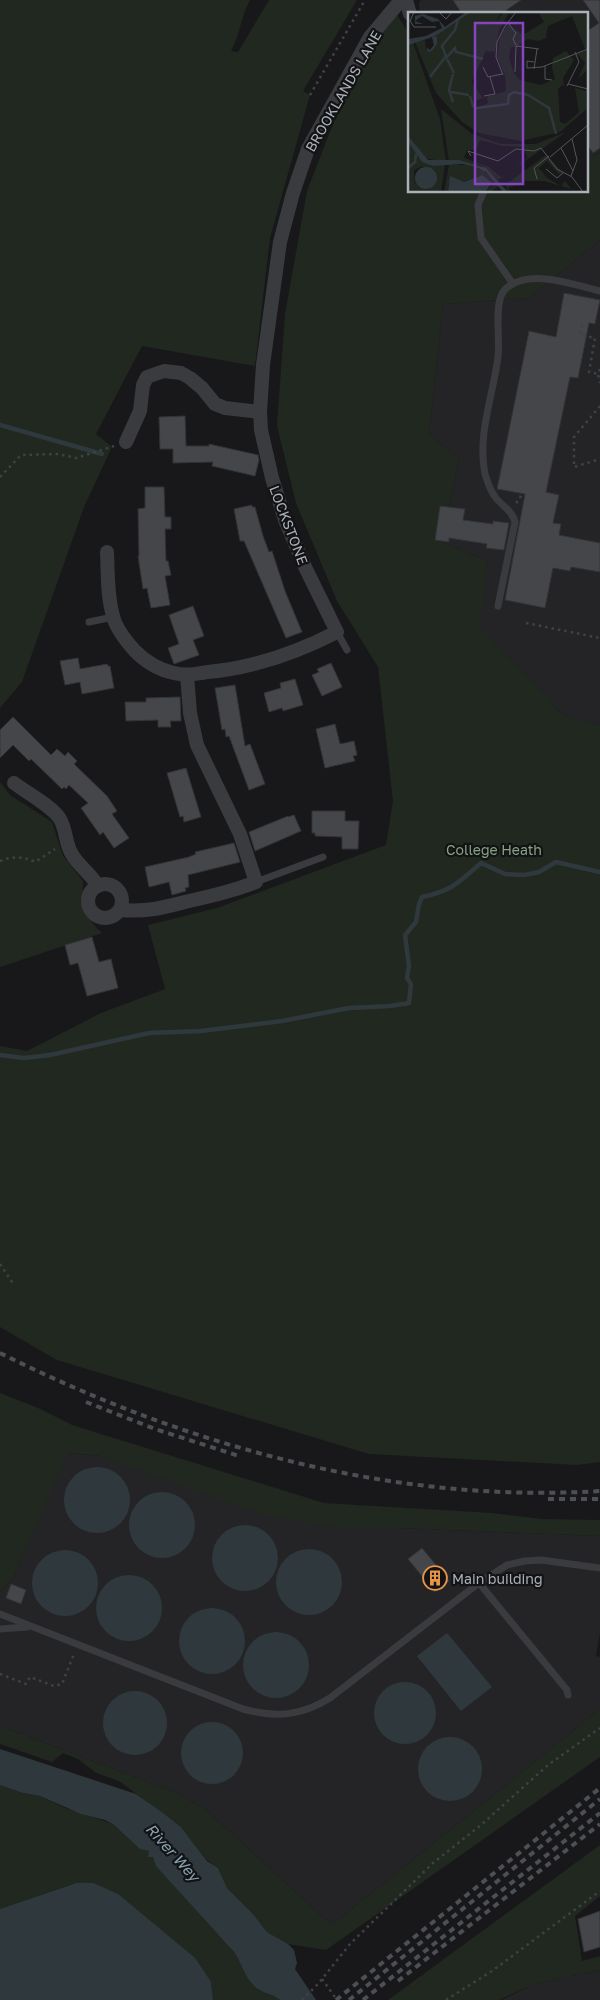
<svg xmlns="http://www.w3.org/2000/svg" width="600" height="2000" viewBox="0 0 600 2000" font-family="'Golos Text',sans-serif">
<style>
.built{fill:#242427}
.green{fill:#202820}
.water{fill:#2f393d}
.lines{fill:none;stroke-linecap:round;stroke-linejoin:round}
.stream{stroke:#2f393d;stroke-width:4.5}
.building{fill:#45464a;stroke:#323336}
.path{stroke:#3f4245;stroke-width:2.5;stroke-dasharray:2.5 4;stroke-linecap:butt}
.lane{stroke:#393b3f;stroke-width:7}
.street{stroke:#393b3f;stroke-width:14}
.rail{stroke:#4c4f53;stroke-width:4;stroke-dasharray:6 5;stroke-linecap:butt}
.labels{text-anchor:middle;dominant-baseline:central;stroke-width:4.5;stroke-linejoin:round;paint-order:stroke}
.street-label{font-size:14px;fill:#abb1b9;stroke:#131315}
.park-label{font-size:14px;fill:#87a284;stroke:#131315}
.poi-label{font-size:14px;fill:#abb1b9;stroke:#131315;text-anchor:start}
.water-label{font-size:15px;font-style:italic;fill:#85a3b1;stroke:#131315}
.inset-river{fill:none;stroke:#2f393d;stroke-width:2.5}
.inset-road{fill:none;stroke:#53555a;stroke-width:1}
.view{fill:#8547be;fill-opacity:0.15;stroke:#8547be;stroke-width:2.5}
.inset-edge{fill:none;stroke:#abb1b9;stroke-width:2.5}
</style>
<rect width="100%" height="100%" fill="#18181a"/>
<g class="built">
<polygon points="421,0 600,0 600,153 590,159 586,153 586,14 420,14 419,3"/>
<polygon points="600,240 600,725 564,716 479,627 487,561 442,542 459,459 429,434 443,304 529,298"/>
<polygon points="67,1453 101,1456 339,1528 400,1528 600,1536 600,1633 596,1656 600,1657 600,1709 332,1925 205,1809 175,1792 0,1726 0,1591 12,1580"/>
<polygon points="600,1970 600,2000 502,2000 534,1984"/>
</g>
<g class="green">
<path d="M0 0H250C241 16 240 35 231 51L238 52 269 0H357L303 91 310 95 270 238 255 366 142 346 96 434 112 447 84 507 22 682 0 708Z"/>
<polygon points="397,15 409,34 409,191 586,191 586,153 590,159 600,153 600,240 529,298 443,304 429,434 459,459 442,542 487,561 480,627 564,716 600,725 600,1462 577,1465 369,1454 57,1360 0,1327 0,1046 27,1051 101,1013 165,989 148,925 217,908 386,845 393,801 378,667 337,601 296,503 277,426 285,314 307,191 335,119 379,35"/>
<path d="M0 782 10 795 52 822 63 856 83 881C82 907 83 915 102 933L0 967Z"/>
<polygon points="0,1393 38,1408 72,1425 324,1503 492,1513 542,1519 600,1520 600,1536 400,1528 339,1528 264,1515 101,1456 68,1453 12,1580 0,1591"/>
<polygon points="600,1709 600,1757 326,1950 288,1944 267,1932 253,1914 227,1888 218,1868 206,1859 181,1827 119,1781 96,1773 78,1759 63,1753 52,1762 0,1744 0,1726 175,1792 205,1809 332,1925"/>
<path d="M0 1785 23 1793 40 1796 65 1808 113 1824 140 1848 149 1851 153 1856 157 1866 234 1952C242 1963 244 1977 255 1987 262 1993 273 1994 280 2000H213L211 1982 75 1883 0 1909Z"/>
<polygon points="600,1845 600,1896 575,1916 582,1961 600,1956 600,1970 534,1984 499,2000 388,2000"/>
</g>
<g class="water">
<circle cx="97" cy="1500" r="33"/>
<circle cx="162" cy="1525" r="33"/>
<circle cx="245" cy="1558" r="33"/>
<circle cx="309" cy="1582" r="33"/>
<circle cx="65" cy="1583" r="33"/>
<circle cx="129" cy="1608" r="33"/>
<circle cx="212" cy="1641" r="33"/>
<circle cx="276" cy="1665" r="33"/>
<polygon points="447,1633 492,1687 461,1711 417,1656"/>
<circle cx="405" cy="1713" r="31"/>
<circle cx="135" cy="1723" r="32"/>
<circle cx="212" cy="1753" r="31"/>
<circle cx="450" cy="1769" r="32"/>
<path d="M0 1749 136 1794 163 1813 181 1827 207 1861 218 1868 227 1888 253 1914 267 1932 288 1944 294 1950 297 1963 295 1969 316 2000H280C273 1994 262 1993 255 1987 244 1977 242 1963 234 1952L156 1866 153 1857H148L149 1851 140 1849 113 1824 105 1820 81 1814 40 1796 23 1793 0 1785Z"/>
<polygon points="76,1883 93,1883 118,1894 195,1958 211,1982 213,2000 0,2000 0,1909"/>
</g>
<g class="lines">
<g class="stream">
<polyline points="0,425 102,454"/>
<path d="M0 1055 24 1058 50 1055 149 1033 201 1031 282 1021 349 1008 390 1006 409 1003 411 984 407 978 409 966 405 935 416 922 419 904 422 897C452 891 459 882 481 863L505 874 524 875 539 872 556 862 600 872"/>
</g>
</g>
<g class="building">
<polygon points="453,0 521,0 501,14 462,14"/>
<polygon points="583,0 600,0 600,148 593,153 586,143 586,32 599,23"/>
<polygon points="564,293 600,300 595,324 589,323 578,378 570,377 546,492 559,495 553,523 561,524 559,535 600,543 600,572 571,567 570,571 553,568 545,608 505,600 525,494 497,489 529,331 556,337"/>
<polygon points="185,416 186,446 209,446 209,444 258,455 259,460 255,476 212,466 213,462 173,463 173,449 160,449 159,417"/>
<polygon points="145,487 164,487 165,517 171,517 171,529 165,529 166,561 168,561 171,575 165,576 170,605 151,608 147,588 143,589 138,556 139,556 138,509 145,508"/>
<polygon points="252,505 252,507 255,507 263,536 269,552 272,551 285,591 302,632 286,638 244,541 240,541 234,509"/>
<polygon points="440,506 465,509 463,520 493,524 493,521 509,523 504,550 486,548 487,544 449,538 449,542 435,540"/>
<polygon points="193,606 204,636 193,640 199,655 174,664 168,648 179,644 169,615"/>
<polygon points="78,658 80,669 107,664 108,666 110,666 114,688 82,694 80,682 65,685 60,661"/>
<polygon points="331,663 342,687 322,696 312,675 319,672 317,669"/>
<polygon points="295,679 303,705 283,711 282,708 269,712 264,693 281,688 280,683"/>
<polygon points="235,685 245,746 250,744 265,784 249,790 229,736 226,737 225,729 222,730 215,688"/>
<polygon points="180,697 181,721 170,721 171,727 158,727 158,720 126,721 125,702 146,702 146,698"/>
<polygon points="13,717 51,755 57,749 65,756 68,752 77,761 74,764 107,796 117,811 112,814 129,838 114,848 103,832 100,835 81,808 88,803 69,785 66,789 64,787 62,789 31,759 29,761 13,745 0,758 0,730"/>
<polygon points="335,724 340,744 354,741 357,755 353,756 355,761 325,768 316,729"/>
<polygon points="186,768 201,817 184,822 183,816 180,817 167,773"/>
<polygon points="312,811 345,811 345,821 359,821 358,849 342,849 342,837 315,836 315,833 312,833"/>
<polygon points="294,815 301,831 255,851 249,832 288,816 288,817"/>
<polygon points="234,843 240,862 188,875 189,887 185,888 186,891 172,895 169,882 149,887 145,867 189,857 196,854 195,852"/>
<polygon points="92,937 99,962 111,959 118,988 87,996 78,963 70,965 65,945"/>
<polygon points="422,1548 449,1581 435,1592 408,1559"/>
<polygon points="11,1584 26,1590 21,1604 6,1598"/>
<polygon points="600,1911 600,1947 584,1952 578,1919"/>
</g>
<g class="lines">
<g class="path">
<polyline points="310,95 365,0"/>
<polyline points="582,325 580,335 595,338 589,372 598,374"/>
<polyline points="600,369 598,374 600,383"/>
<polyline points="600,406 574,437 574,467 600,459"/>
<polyline points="0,477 21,455 58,454 76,458 114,446"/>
<polyline points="516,503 520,499 521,494"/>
<polyline points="526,623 600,638"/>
<path d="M0 861C13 856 23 856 35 862L55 849"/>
<polyline points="0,1264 14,1285"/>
<polyline points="0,1674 26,1684 30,1677 54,1686 62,1684 74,1654"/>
<polyline points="322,1979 337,2000"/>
<polyline points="302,2000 318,1984 350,1944 433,1863 481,1825 548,1765 600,1728"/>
<polyline points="446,2000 492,1971 600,1891"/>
</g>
<g class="lane">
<polyline points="432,14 438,14"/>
<polyline points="484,191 478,205 481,238 513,284"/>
<path d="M498 606 515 522C513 511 502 506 496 498 490 491 488 483 485 474 477 435 493 396 498 357 500 339 495 312 501 296 503 291 507 287 511 285 535 270 574 285 600 291"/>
<polyline points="89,622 113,617"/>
<polyline points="337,632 347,650"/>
<polyline points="256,882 323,857"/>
<polyline points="479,1583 567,1690 568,1695"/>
<path d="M0 1614 243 1709C276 1718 301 1716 330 1698L479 1583 507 1565 525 1561 541 1560 600 1568"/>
<polyline points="0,1629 27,1627"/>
</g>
<g class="street">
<polyline points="406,0 410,14"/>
<polyline points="126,442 140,411 143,385 147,377 164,371 181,373 190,378 202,388 215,404 225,408 260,412"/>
<path d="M107 552C108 573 107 595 113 616 116 629 126 641 135 651 145 661 159 670 174 673 185 676 196 674 208 672 254 668 296 653 337 632L305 567 285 520 272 478 261 430 260 412 263 365 280 242 293 193 308 149 370 37 401 0"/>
<path d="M14 783C27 793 52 806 60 819 67 831 65 845 73 856 80 867 91 874 98 886"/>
<circle cx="105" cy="901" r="17"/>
<path d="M120 910C149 912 161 908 189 901 212 896 234 891 256 882L240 834 197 745 190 713 187 675"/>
</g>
<g class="rail">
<path d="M0 1353C185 1445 391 1504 600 1491"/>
<polyline points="86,1402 155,1429 239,1456"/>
<polyline points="548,1499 600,1499"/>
<polyline points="398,1981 600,1824"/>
<polyline points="336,2000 600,1788"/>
<polyline points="349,2000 600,1799"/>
<polyline points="363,2000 600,1813"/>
</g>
</g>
<defs>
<g id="building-ring" transform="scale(1.25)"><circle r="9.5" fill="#131315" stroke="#e59545" stroke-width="1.5"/><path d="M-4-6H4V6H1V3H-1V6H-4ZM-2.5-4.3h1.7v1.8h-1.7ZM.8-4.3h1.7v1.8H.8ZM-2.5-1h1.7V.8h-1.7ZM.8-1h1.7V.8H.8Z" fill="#e59545"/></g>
</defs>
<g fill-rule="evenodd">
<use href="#building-ring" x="435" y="1578"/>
</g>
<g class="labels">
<g class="street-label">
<text transform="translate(343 91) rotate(-60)">BROOKLANDS LANE</text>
<text transform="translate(289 525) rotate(69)">LOCKSTONE</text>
</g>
<g class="park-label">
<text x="494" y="849">College Heath</text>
</g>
<g class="poi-label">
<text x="452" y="1578">Main building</text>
</g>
<g class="water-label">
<text transform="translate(173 1852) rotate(48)">River Wey</text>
</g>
</g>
<g transform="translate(408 12)">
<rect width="180" height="180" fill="#18181a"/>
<path d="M63 0H93L86 14 95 0 101 1 91 18 87 40 78 39 64 70 75 86 66 89 69 96 80 91 79 85 98 79 97 64 89 45 92 26 99 12 115 23 136 10 130 0H180V37H177L164 4 140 14 138 26 131 29 119 27 109 35H103L101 46 106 61 112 68 133 73 147 67 144 56 145 46 158 39 166 48 155 66 156 74 154 73 150 77 152 110 157 112 171 100 167 76 180 79V96L152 120 113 129 71 121 54 110 28 81 7 30 17 28 18 38 24 39 29 32 26 25ZM5 31 32 107 38 150 16 146 0 124V48L1 34ZM180 38V57L170 67 177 51 169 42ZM33 97 64 122 93 132H128L158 120 90 168 73 153 41 150ZM72 128 94 134 116 135 119 146 94 166 81 155 56 146 59 138H68ZM0 130 14 150 24 154 37 152 33 180H5L0 177ZM14 154 28 164 20 178 7 171 6 158ZM138 143 155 161 151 162 139 149 131 156 139 166 153 174 157 169 163 177 136 169H118L100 176 103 180H100L97 173ZM41 153H59L75 158 91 174 83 180H77L84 173 73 163 56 170 42 165 40 180H36Z" fill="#202820" fill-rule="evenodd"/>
<path d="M58 0H63L26 25H29V32L24 39 20 40 18 35 22 38 26 33 24 25 1 33 0 48V27L18 24 34 16 31 9 24 10 14 4 7 9 15 12H7V4L15 2 30 7 37 15ZM0 124 20 148H51L78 156 100 180H95L78 160 70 156 55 152 24 154 14 150 0 130ZM7 166a11 11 0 1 1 22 0a11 11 0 1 1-22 0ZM74 163 84 171 77 180H40L42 164 56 170Z" fill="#2f393d"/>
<path class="inset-river" d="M38 46 47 36 48 40 75 47M39 47 46 61M22 65 38 44 34 34 47 18 50 7M43 80 61 83M62 84 65 94 69 96 100 92 101 83 106 80 120 83 141 96 148 122M45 90 41 78 45 62M0 156 7 150 8 142"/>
<path class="inset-road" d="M6 0 2 9 6 15H28M32 1 38 7 44 0M100 11 108 21 105 27 108 33M126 50 119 49V56L134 55 180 37M137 54V67L144 68M75 55 80 65 94 62M126 57 129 37M107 60 108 34 131 37M95 63 88 45 89 30 97 14 108 0M160 72 180 77M159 74 171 50 167 40M76 84 87 82 82 65M153 136 165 159M63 144 60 139 90 149 108 137 126 139 133 136 149 157 164 165 175 180M142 145 180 113M138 157 149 166 155 161M163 164 169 148 164 127M129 167 126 156 141 144"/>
<path class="view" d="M67 11H115V172H67Z"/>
<rect width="180" height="180" class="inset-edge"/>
</g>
</svg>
